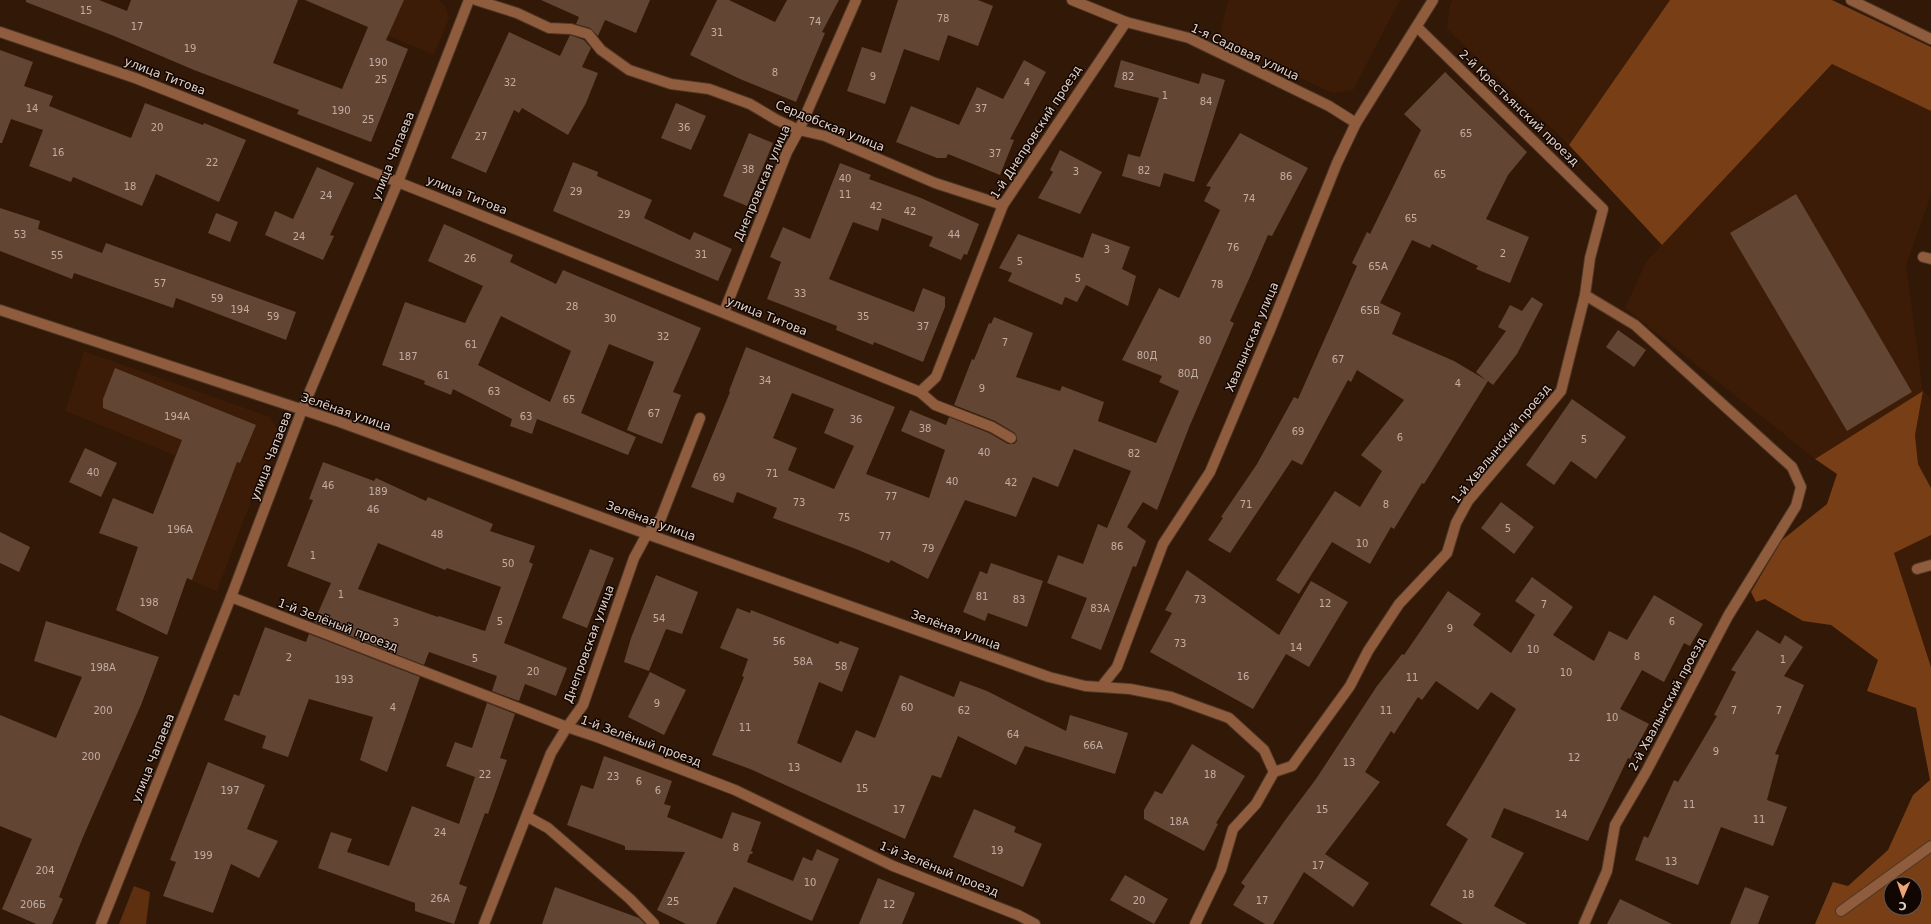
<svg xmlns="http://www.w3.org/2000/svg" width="1931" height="924" viewBox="0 0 1931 924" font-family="'DejaVu Sans',sans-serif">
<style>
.built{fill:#3c1c07}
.green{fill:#5f300f}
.forest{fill:#783e16;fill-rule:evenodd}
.building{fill:#634534;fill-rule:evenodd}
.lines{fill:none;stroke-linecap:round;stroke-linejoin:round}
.minor-casing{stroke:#4e3626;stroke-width:12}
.minor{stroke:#8f5c3d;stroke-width:10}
.labels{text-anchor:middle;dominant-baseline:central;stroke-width:3;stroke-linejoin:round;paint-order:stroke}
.number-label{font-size:10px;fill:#c3aea2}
.street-label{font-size:12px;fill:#e3d1c7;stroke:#110602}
</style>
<rect width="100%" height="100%" fill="#321807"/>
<g class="built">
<polygon points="325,0 438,0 445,6 449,18 434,55 322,8"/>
<polygon points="1228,0 1400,0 1353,90 1333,93 1219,40"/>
<polygon points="1452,0 1670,0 1569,145 1447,29 1450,5"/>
<polygon points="1832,64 1931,111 1931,196 1906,265 1923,391 1931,398 1931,488 1918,464 1915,435 1923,391 1815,459 1625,308 1646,262"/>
<polygon points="84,351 270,417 278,430 217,591 136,559 167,478 174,455 65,411"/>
<polygon points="1931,535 1931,667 1894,553"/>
</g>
<polygon class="green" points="134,886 150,892 146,924 119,924"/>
<g class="forest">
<polygon points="1670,0 1832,0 1931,47 1931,111 1832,64 1662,245 1569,145"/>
<path d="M1923 391 1915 435 1918 464 1931 488V535L1894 553 1931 667V924H1815L1833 882 1848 886 1888 850 1913 795 1930 780 1916 708 1867 691 1878 660 1831 625 1803 621 1765 599 1756 602 1751 592 1782 540 1827 504 1837 474 1815 459ZM1891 884H1915V908H1891Z"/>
</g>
<g class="building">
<polygon points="26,0 99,0 127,11 131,0 298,0 273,63 342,89 368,27 305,0 404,0 386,40 408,49 371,142 297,114 299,110 194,70 114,36 26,2"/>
<polygon points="541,0 650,0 636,33 605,20 598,36 590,28 576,24 579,17"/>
<polygon points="717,0 729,0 775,22 787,0 839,0 822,32 825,33 796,102 740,79 690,55"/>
<polygon points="898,0 978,0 993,6 978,46 948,35 939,61 904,49 885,104 847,91 862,47 881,53"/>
<polygon points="509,32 560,56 570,35 584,40 591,48 582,67 598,73 586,103 568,135 522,108 519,113 514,110 486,173 451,158"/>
<polygon points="0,50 33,62 24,86 53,96 49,106 131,138 145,103 203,125 204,123 246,140 219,202 156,174 142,206 73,177 71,182 29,166 43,130 11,119 2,143 0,143"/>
<polygon points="1024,60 1046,72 1010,139 1014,140 1000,175 948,154 946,158 937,158 896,142 911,106 959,125 977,87 1003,99"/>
<polygon points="1121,60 1199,84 1202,73 1225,80 1194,182 1164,173 1160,187 1122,176 1128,154 1140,157 1159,98 1114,87"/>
<polygon points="1445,72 1527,152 1508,175 1486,219 1529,237 1510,283 1476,269 1478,266 1432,244 1430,248 1412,240 1380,303 1401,313 1392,334 1454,361 1486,380 1476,372 1506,331 1498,327 1510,305 1522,311 1532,297 1543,304 1517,354 1493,385 1488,381 1424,484 1422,483 1394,529 1391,527 1370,564 1332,542 1299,594 1276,580 1335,491 1360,507 1382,471 1361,455 1404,400 1357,370 1351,382 1348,380 1302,465 1292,460 1230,553 1208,540 1223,518 1221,517 1257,464 1294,397 1298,399 1357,266 1352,263 1367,232 1370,234 1421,130 1404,114"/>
<polygon points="676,103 706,116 691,150 661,138"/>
<polygon points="749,133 773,143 747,206 723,196"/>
<path d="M1240 133 1308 168 1272 236 1268 235 1249 279 1230 321 1234 323 1190 425 1157 510 1143 502 1127 527 1146 541 1136 567 1133 566 1101 650 1071 638 1087 598 1047 583 1058 555 1083 564 1098 524 1107 528 1131 471 1074 449 1058 487 1033 477 1016 517 965 500 928 579 891 560 889 563 856 549 773 518 777 508 737 492 733 503 691 487 730 392 729 391 746 347 895 407 866 474 929 498 945 450 901 431 910 410 946 425 949 417 989 433 1008 444H1014L1017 441V438L1015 433 995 421 954 405 972 359 974 360 989 323 991 324 994 317 1033 333 1016 377 1060 391 1062 386 1104 402 1098 421 1156 443 1179 391 1159 382 1162 376 1122 360 1159 288 1179 298 1220 210 1204 201 1211 187 1206 186ZM792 393 834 409 824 433 854 446 834 489 788 470 797 448 773 438Z"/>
<polygon points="1060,150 1102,172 1080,214 1038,198 1053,172 1050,170"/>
<polygon points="573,162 598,172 597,176 652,200 644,218 690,240 694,232 732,249 718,281 553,211"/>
<polygon points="840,163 871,175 869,179 921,198 979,224 967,255 964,254 961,260 929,246 933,237 882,218 878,231 853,222 829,279 914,312 923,288 945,297 945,307 923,362 874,342 873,345 836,330 837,326 767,299 781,262 770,257 783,227 810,239"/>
<polygon points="317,167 354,183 330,235 334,236 323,260 265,235 275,211 293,219"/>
<polygon points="1796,194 1912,392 1847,431 1730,233"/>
<polygon points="0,208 40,221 38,229 102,253 106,243 296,312 286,340 176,298 173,308 74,273 72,279 0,251"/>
<polygon points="216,213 238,222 230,242 208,233"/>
<path d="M444 224 513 255 510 262 556 284 563 270 701 328 673 392 681 395 662 444 627 430 654 362 609 344 581 413 636 437 628 455 537 419 532 434 510 426 512 419 453 389 451 395 424 384 425 381 382 365 405 302 465 323 483 286 428 261ZM501 316 571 351 550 402 478 365Z"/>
<polygon points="1092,233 1130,247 1122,269 1136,276 1128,306 1086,285 1077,302 1065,297 1062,305 1008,281 1012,273 999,268 1018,234 1083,258"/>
<polygon points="1618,330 1646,350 1634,367 1606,347"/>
<polygon points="115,368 256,425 240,463 237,462 192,580 187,578 167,635 116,610 138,547 99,533 113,498 153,514 182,440 103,408 103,399"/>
<polygon points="1572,399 1626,437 1596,479 1571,461 1554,485 1526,465"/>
<polygon points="85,448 117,463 101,497 69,482"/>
<path d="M323 462 374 481 376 478 426 501 428 497 493 524 490 531 535 546 529 562 533 564 504 643 567 668 556 696 525 684 519 701 492 691 497 676 429 652 424 665 314 622 331 583 287 566 313 500 309 499ZM378 543 445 570 447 568 501 587 485 631 439 616 438 617 358 589Z"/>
<polygon points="1501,502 1534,527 1514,554 1481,528"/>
<polygon points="0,532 30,547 19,572 0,563"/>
<polygon points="590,549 614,558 587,628 562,618"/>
<polygon points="991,563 1043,581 1027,627 988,613 985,621 963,612 980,571 987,574"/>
<polygon points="1187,570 1279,635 1311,581 1348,602 1309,667 1286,654 1253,709 1150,652 1172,613 1165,610"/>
<polygon points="656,575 698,592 682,634 666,629 649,671 624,662 631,638"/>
<polygon points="1532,577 1573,607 1553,635 1594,661 1609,631 1627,640 1654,595 1703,624 1690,646 1684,643 1664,682 1642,670 1620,709 1649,724 1630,759 1628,758 1588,841 1504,808 1491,837 1524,853 1494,906 1527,924 1463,924 1430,905 1468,839 1446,825 1516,709 1491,692 1478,710 1436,681 1422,700 1418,697 1394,734 1391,731 1365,772 1380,782 1325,854 1369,883 1353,907 1304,872 1273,924 1265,924 1233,905 1245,886 1241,883 1286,819 1316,779 1377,686 1402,654 1404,655 1448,591 1481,614 1473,625 1511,653 1535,615 1515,601"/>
<polygon points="737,608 750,613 751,610 838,644 840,641 859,648 842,692 819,682 797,743 841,763 856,730 875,738 900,675 954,697 960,681 987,691 1066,731 1070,715 1128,733 1115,774 1025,746 1016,765 958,736 941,778 932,775 905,839 750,769 712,755 744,677 742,676 748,659 720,648"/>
<polygon points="46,621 159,657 141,705 83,837 59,897 63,899 52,924 36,924 2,909 32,839 0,826 0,715 56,738 82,677 34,661"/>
<polygon points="265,627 306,642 309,634 420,677 387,772 360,760 373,717 309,699 288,757 262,748 266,736 224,720 234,694 239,696"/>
<polygon points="1757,630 1780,644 1785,635 1803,647 1784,676 1804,685 1775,754 1779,755 1767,800 1787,807 1773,846 1721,827 1698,885 1635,860 1644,836 1648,838 1674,780 1678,782 1717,716 1714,715 1736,672 1731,670"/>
<polygon points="650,672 686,690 664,735 628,717"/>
<polygon points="487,703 515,714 500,758 507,760 488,814 485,813 459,884 467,887 454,924 415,911 415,903 318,868 331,832 352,839 347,852 389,866 412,806 459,824 475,777 446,766 455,742 472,748"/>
<polygon points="1192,744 1245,776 1216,823 1218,824 1204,851 1144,819 1144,810 1155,791 1162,794"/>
<polygon points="604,756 672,781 664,804 671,806 667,817 722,839 732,812 761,822 751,851 753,852 752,854 750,854 747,862 793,881 803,857 812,861 817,849 839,859 812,921 734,887 716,924 686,924 657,910 685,852 625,850 625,846 567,825 581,785 593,789"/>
<polygon points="208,762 265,785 247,829 278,841 259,878 231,864 213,913 163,896 176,862 170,860"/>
<polygon points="974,809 1016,827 1014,832 1042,844 1023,887 953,857"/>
<polygon points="1125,875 1168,899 1154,924 1110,900"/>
<polygon points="878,878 915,893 902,924 859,924"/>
<polygon points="555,887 639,918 645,924 542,924"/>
<polygon points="1745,887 1769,896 1758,924 1730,924"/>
<polygon points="1620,899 1672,924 1607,924"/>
</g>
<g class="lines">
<g class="minor-casing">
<g id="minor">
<polyline points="476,0 517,13 549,28 571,29 588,34 601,50 629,70 671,84 709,89 750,104 777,120 799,130 825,136 935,183 1003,205"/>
<polyline points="1072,0 1126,22 1189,38 1329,106 1356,123"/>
<polyline points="1851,0 1931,39"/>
<polyline points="0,32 135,78 433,196 920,392 935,405 992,427 1011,438"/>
<polyline points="1923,257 1931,259"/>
<polyline points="0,310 340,422 647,534 1049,677 1085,686 1130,689 1171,697 1229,718 1264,750 1274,772"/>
<polyline points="724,312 787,152 799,130 856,0"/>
<polyline points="920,392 936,377 1003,205 1126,22"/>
<polyline points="1917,569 1931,565"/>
<polyline points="231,597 567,727 597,737 735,790 893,866 1018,915 1035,924"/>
<polyline points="1101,687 1117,667 1163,544 1210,472 1270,330 1337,163 1356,123 1433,0"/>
<polyline points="528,817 548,828 630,899 654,924"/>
<polyline points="1841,911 1931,846"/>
<polyline points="101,924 231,597 302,410 398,182 469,0"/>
<polyline points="484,924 551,753 567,727 583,705 634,558 647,534 661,518 700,418"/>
<polyline points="1195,924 1221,870 1233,829 1256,804 1274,772 1292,766 1350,686 1368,651 1399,604 1447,553 1456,523 1468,501 1561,391 1585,295 1590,258 1603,209 1417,27"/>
<polyline points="1584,924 1607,871 1615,825 1646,772 1728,616 1796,506 1801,487 1792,467 1635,325 1585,295"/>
</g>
</g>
<use href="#minor" class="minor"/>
</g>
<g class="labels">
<g class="number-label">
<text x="86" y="10">15</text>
<text x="943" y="18">78</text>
<text x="815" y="21">74</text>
<text x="137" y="26">17</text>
<text x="717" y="32">31</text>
<text x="190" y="48">19</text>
<text x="378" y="62">190</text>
<text x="775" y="72">8</text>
<text x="873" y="76">9</text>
<text x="1128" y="76">82</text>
<text x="381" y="79">25</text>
<text x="510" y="82">32</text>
<text x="1027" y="82">4</text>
<text x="1165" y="95">1</text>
<text x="1206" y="101">84</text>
<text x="32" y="108">14</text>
<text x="981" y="108">37</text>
<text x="341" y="110">190</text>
<text x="368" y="119">25</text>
<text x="157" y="127">20</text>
<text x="684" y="127">36</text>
<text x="1466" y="133">65</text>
<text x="481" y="136">27</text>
<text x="58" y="152">16</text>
<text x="995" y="153">37</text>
<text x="212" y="162">22</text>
<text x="748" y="169">38</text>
<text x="1144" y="170">82</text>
<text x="1076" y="171">3</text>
<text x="1440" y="174">65</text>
<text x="1286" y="176">86</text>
<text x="845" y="178">40</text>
<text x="130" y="186">18</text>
<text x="576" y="191">29</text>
<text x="845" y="194">11</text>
<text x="326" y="195">24</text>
<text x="1249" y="198">74</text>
<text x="876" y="206">42</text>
<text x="910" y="211">42</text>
<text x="624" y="214">29</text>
<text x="1411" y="218">65</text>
<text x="20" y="234">53</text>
<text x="954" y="234">44</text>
<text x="299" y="236">24</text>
<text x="1233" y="247">76</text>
<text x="1107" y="249">3</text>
<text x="1503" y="253">2</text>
<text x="701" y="254">31</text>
<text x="57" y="255">55</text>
<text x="470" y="258">26</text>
<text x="1020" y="261">5</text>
<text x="1378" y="266">65А</text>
<text x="1078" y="278">5</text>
<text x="160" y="283">57</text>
<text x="1217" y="284">78</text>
<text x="800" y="293">33</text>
<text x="217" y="298">59</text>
<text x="572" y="306">28</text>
<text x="240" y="309">194</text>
<text x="1370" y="310">65В</text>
<text x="273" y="316">59</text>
<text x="863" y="316">35</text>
<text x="610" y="318">30</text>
<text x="923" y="326">37</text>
<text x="663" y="336">32</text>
<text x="1205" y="340">80</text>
<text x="1005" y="342">7</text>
<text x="471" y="344">61</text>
<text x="1147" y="355">80Д</text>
<text x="408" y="356">187</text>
<text x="1338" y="359">67</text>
<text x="1188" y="373">80Д</text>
<text x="443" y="375">61</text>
<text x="765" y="380">34</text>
<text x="1458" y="383">4</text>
<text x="982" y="388">9</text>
<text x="494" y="391">63</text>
<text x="569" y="399">65</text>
<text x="654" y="413">67</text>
<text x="177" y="416">194А</text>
<text x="526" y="416">63</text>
<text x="856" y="419">36</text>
<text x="925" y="428">38</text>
<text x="1298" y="431">69</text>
<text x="1400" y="437">6</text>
<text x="1584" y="439">5</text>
<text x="984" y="452">40</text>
<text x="1134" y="453">82</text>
<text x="93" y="472">40</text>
<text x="772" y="473">71</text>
<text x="719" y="477">69</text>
<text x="952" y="481">40</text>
<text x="1011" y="482">42</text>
<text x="328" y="485">46</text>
<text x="378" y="491">189</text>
<text x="891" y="496">77</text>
<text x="799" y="502">73</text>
<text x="1246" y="504">71</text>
<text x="1386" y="504">8</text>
<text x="373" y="509">46</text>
<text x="844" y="517">75</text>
<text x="1508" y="528">5</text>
<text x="180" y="529">196А</text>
<text x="437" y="534">48</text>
<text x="885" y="536">77</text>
<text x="1362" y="543">10</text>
<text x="1117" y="546">86</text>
<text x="928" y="548">79</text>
<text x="313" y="555">1</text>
<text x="508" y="563">50</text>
<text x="341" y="594">1</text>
<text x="982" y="596">81</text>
<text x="1019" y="599">83</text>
<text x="1200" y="599">73</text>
<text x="149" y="602">198</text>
<text x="1325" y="603">12</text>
<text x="1544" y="604">7</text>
<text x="1100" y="608">83А</text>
<text x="659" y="618">54</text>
<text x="500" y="621">5</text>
<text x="1672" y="621">6</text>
<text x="396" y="622">3</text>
<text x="1450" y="628">9</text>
<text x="779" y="641">56</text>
<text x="1180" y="643">73</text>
<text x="1296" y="647">14</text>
<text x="1533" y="649">10</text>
<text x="1637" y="656">8</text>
<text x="289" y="657">2</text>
<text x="475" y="658">5</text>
<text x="1783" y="659">1</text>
<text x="803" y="661">58А</text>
<text x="841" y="666">58</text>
<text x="103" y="667">198А</text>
<text x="533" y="671">20</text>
<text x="1566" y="672">10</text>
<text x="1243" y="676">16</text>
<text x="1412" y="677">11</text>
<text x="344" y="679">193</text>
<text x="657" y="703">9</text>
<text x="393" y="707">4</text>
<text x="907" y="707">60</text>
<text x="103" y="710">200</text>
<text x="964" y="710">62</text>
<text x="1386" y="710">11</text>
<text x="1734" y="710">7</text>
<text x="1779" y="710">7</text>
<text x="1612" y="717">10</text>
<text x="745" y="727">11</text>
<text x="1013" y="734">64</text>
<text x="1093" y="745">66А</text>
<text x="1716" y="751">9</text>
<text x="91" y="756">200</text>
<text x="1574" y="757">12</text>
<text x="1349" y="762">13</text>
<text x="794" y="767">13</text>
<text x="485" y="774">22</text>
<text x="1210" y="774">18</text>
<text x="613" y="776">23</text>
<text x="639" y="781">6</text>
<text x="862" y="788">15</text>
<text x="230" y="790">197</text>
<text x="658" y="790">6</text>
<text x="1689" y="804">11</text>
<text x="899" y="809">17</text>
<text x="1322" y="809">15</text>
<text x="1561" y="814">14</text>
<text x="1759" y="819">11</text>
<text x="1179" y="821">18А</text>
<text x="440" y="832">24</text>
<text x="736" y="847">8</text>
<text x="997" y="850">19</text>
<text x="203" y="855">199</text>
<text x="1671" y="861">13</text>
<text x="1318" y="865">17</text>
<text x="45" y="870">204</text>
<text x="810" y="882">10</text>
<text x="1468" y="894">18</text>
<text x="440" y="898">26А</text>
<text x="1139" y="900">20</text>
<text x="1262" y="900">17</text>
<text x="673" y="901">25</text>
<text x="33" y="904">206Б</text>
<text x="889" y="904">12</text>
</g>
<g class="street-label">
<text transform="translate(1245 52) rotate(25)">1-я Садовая улица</text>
<text transform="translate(165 76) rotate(21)">улица Титова</text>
<text transform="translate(1519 108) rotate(44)">2-й Крестьянский проезд</text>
<text transform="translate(830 126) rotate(22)">Сердобская улица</text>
<text transform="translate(1036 132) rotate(-57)">1-й Днепровский проезд</text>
<text transform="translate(393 156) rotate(-68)">улица Чапаева</text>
<text transform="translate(762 183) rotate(-67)">Днепровская улица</text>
<text transform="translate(467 195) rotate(22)">улица Титова</text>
<text transform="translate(767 316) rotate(22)">улица Титова</text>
<text transform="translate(1252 337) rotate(-67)">Хвалынская улица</text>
<text transform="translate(346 412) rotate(19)">Зелёная улица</text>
<text transform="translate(1501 444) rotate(-51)">1-й Хвалынский проезд</text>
<text transform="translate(271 456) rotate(-69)">улица Чапаева</text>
<text transform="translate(651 521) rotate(20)">Зелёная улица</text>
<text transform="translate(338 625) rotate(21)">1-й Зелёный проезд</text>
<text transform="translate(956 630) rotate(20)">Зелёная улица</text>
<text transform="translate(589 644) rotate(-70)">Днепровская улица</text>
<text transform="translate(1667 704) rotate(-62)">2-й Хвалынский проезд</text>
<text transform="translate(641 741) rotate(20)">1-й Зелёный проезд</text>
<text transform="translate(153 758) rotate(-68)">улица Чапаева</text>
<text transform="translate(939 869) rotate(22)">1-й Зелёный проезд</text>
</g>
</g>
<g transform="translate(1903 896) rotate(182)"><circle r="19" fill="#110602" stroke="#655751"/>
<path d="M0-3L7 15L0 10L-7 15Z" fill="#efa376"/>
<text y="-6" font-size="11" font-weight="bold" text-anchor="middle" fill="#e3d1c7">С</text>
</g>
</svg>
